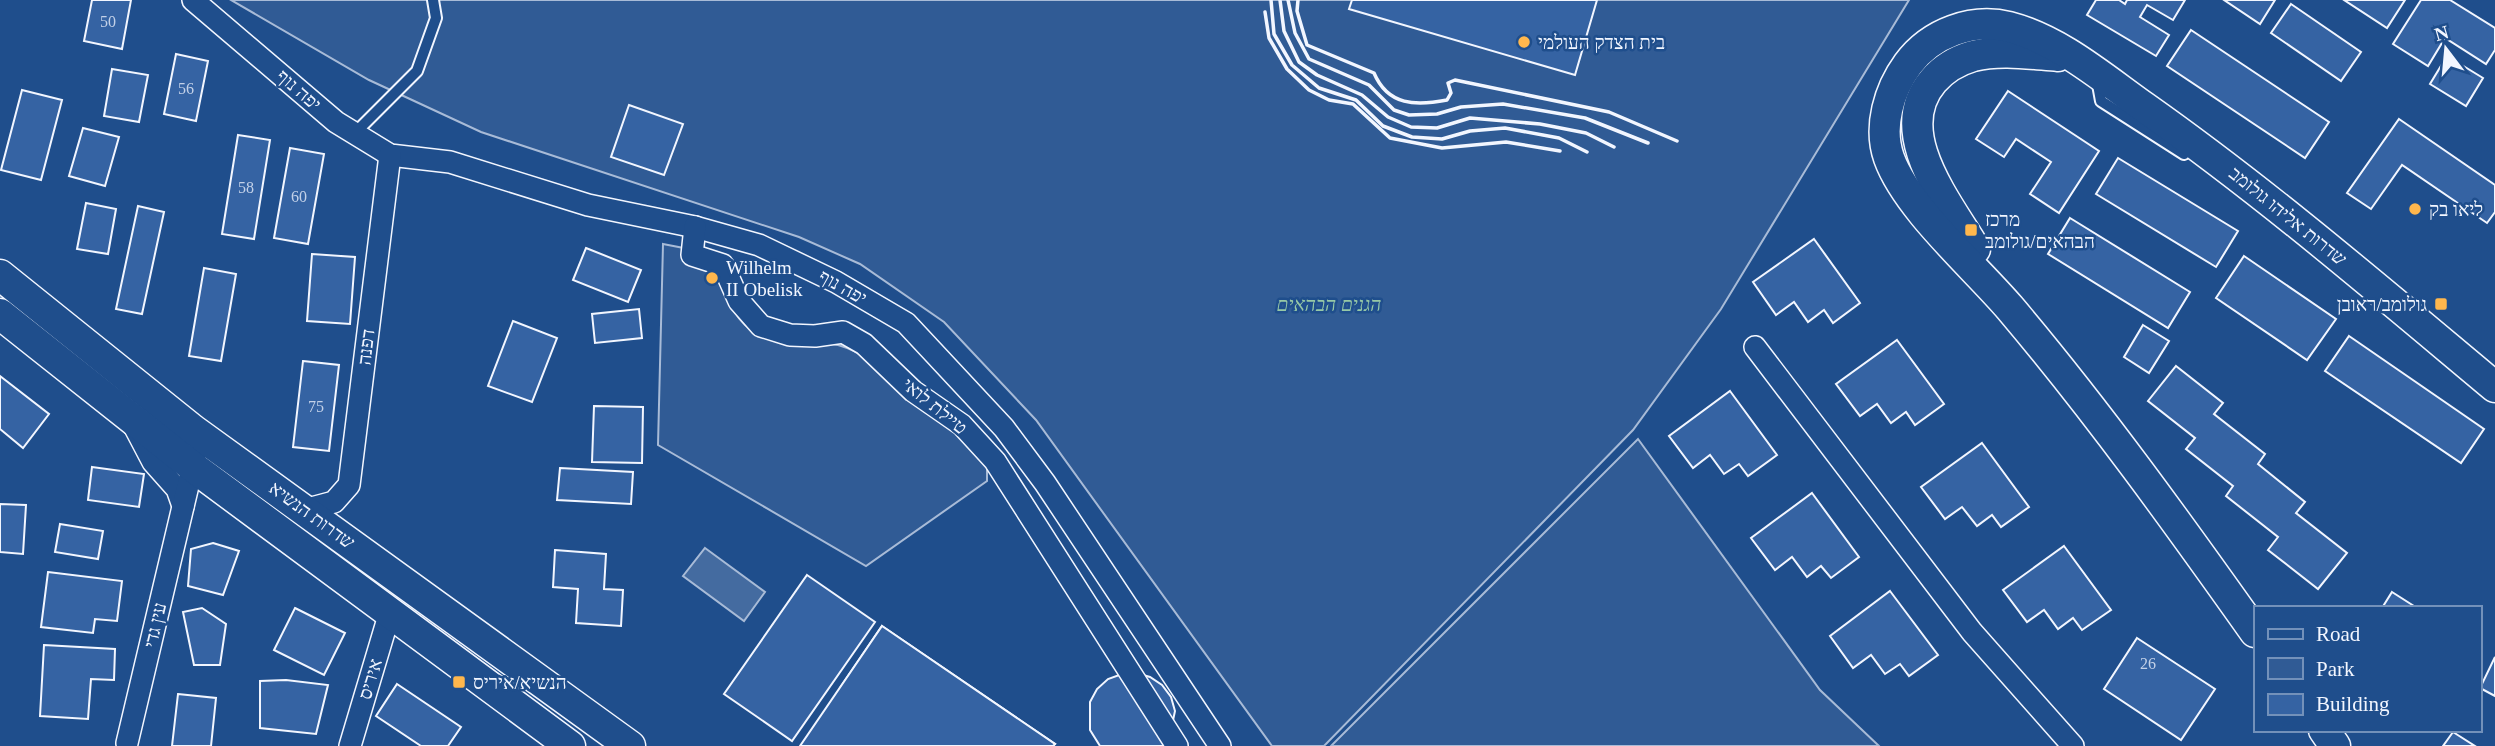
<svg xmlns="http://www.w3.org/2000/svg" width="2495" height="746" viewBox="0 0 2495 746" font-family="'Times New Roman',Heebo,serif">
<style>
.green{fill:#305b95;stroke:#a8bbd7;stroke-width:2}
.water{fill:#446ba0;stroke:#a8bbd7;stroke-width:2}
.building{fill:#3563a3;stroke:#f2f6ff;stroke-width:2}
.lines{fill:none;stroke-linecap:round;stroke-linejoin:round}
.lane-casing{stroke:#f2f6ff;stroke-width:14}
.street-casing{stroke:#f2f6ff;stroke-width:24}
.secondary-casing{stroke:#f2f6ff;stroke-width:33}
.lane{stroke:#1f4e8c;stroke-width:10}
.street{stroke:#1f4e8c;stroke-width:21}
.secondary{stroke:#1f4e8c;stroke-width:30}
.wall{stroke:#f2f6ff;stroke-width:3.5}
.poi-dot{fill:#ffb74d;stroke:#1f4e8c;stroke-width:2.5}
.labels{text-anchor:middle;dominant-baseline:central;stroke-width:5;stroke-linejoin:round;paint-order:stroke}
.number-label{font-size:16px;fill:#c3d1e8}
.poi-label{font-size:19px;fill:#f2f6ff;stroke:#1f4e8c;text-anchor:start}
.street-label{font-size:19px;fill:#f2f6ff;stroke:#1f4e8c}
.park-label{font-size:19px;font-style:italic;fill:#97c8a6;stroke:#1f4e8c}
</style>
<rect width="100%" height="100%" fill="#1f4e8c"/>
<g class="green">
<polygon points="231,0 1909,0 1721,309 1633,430 1324,746 1272,746 1036,420 944,322 860,264 799,237 481,132 369,80"/>
<path d="M663 244 699 251C705 260 713 268 718 278 727 293 731 312 745 325 775 350 823 331 859 354L963 437 987 467V481L866 566 658 445Z"/>
<polygon points="1638,439 1820,690 1879,746 1331,746"/>
</g>
<polygon class="water" points="705,548 765,592 744,621 683,576"/>
<g class="building">
<polygon points="92,0 131,0 122,49 84,41"/>
<polygon points="1352,0 1597,0 1575,75 1349,9"/>
<polygon points="2096,0 2119,0 2125,4 2127,0 2185,0 2173,20 2147,5 2140,17 2169,35 2156,56 2087,15"/>
<polygon points="2224,0 2275,0 2260,24"/>
<polygon points="2344,0 2405,0 2387,28"/>
<polygon points="2421,0 2450,0 2495,28 2495,50 2486,64 2445,38 2428,66 2393,44"/>
<polygon points="2291,4 2361,52 2341,81 2271,33"/>
<polygon points="2191,30 2329,122 2305,158 2167,66"/>
<polygon points="176,54 208,61 196,121 164,114"/>
<polygon points="2447,56 2483,78 2466,106 2430,84"/>
<polygon points="112,69 148,75 139,122 104,116"/>
<polygon points="22,90 62,100 41,180 1,170"/>
<polygon points="2008,91 2099,151 2059,213 2030,194 2051,162 2016,139 2004,157 1976,139"/>
<polygon points="629,105 683,124 664,175 611,157"/>
<polygon points="2399,119 2495,185 2495,212 2487,223 2402,165 2371,209 2347,193"/>
<polygon points="83,128 119,137 105,186 69,176"/>
<polygon points="238,135 270,140 254,239 222,234"/>
<polygon points="290,148 324,154 308,244 274,238"/>
<polygon points="2118,158 2238,231 2216,267 2096,194"/>
<polygon points="86,203 116,209 108,254 77,249"/>
<polygon points="138,206 164,212 142,314 116,309"/>
<polygon points="2070,218 2190,292 2168,328 2048,254"/>
<polygon points="1814,239 1860,303 1833,323 1824,310 1808,322 1794,302 1776,315 1753,282"/>
<polygon points="586,248 641,270 628,302 573,280"/>
<polygon points="312,254 355,257 350,324 307,321"/>
<polygon points="2244,256 2336,319 2307,360 2216,298"/>
<polygon points="204,268 236,274 221,361 189,356"/>
<polygon points="639,309 642,338 595,343 592,314"/>
<polygon points="513,321 557,338 532,402 488,386"/>
<polygon points="2143,325 2169,341 2149,373 2124,357"/>
<polygon points="2349,336 2484,429 2461,463 2325,371"/>
<polygon points="1897,340 1944,404 1915,425 1906,412 1891,423 1877,404 1860,416 1836,384"/>
<polygon points="303,361 339,365 329,451 293,447"/>
<polygon points="2176,366 2223,403 2214,414 2265,454 2258,464 2305,502 2296,513 2347,553 2318,589 2268,550 2278,537 2226,496 2233,486 2186,449 2195,438 2148,401"/>
<polygon points="0,376 49,414 23,448 0,429"/>
<polygon points="1730,391 1777,455 1748,476 1739,464 1724,474 1710,455 1693,468 1669,436"/>
<polygon points="594,406 643,407 642,463 592,462"/>
<polygon points="1982,443 2029,507 2001,527 1992,515 1977,526 1962,507 1945,519 1921,487"/>
<polygon points="92,467 144,474 139,507 88,500"/>
<polygon points="560,468 633,472 631,504 557,500"/>
<polygon points="1812,493 1859,557 1831,578 1821,566 1807,577 1792,557 1775,570 1751,538"/>
<polygon points="0,504 26,505 23,554 0,552"/>
<polygon points="60,524 103,531 98,559 55,552"/>
<polygon points="213,543 239,551 223,595 188,586 191,549"/>
<polygon points="2064,546 2111,610 2082,630 2073,618 2058,629 2044,610 2027,622 2003,590"/>
<polygon points="555,550 606,554 604,589 623,590 621,626 576,623 578,589 553,587"/>
<polygon points="48,572 122,581 117,621 95,619 93,633 41,627"/>
<polygon points="807,575 875,622 792,741 724,694"/>
<polygon points="1890,591 1938,655 1909,676 1900,664 1885,674 1871,655 1853,668 1830,636"/>
<polygon points="2392,592 2417,608 2382,608"/>
<polygon points="202,608 226,624 220,665 194,665 183,612"/>
<polygon points="295,608 345,633 324,675 274,650"/>
<polygon points="882,626 1055,744 1053,746 922,746 840,688"/>
<polygon points="882,626 1055,744 1053,746 800,746"/>
<polygon points="2137,638 2215,689 2181,740 2104,689"/>
<polygon points="44,645 115,649 114,680 91,679 88,719 40,716"/>
<polygon points="2495,657 2495,696 2480,688"/>
<polygon points="1136,673 1150,677 1162,685 1171,697 1175,711 1169,739 1163,746 1100,746 1090,730 1090,702 1097,689 1108,679 1122,674"/>
<polygon points="286,680 328,685 316,734 260,728 260,681"/>
<polygon points="397,684 461,727 448,746 421,746 376,716"/>
<polygon points="178,694 216,698 211,746 172,746"/>
<polygon points="2453,732 2475,746 2443,746"/>
</g>
<g class="lines">
<g class="lane-casing">
<g id="lane">
<polyline points="2097,79 2101,101 2184,154"/>
<polyline points="355,133 417,71 436,18 433,0"/>
</g>
</g>
<g class="street-casing">
<g id="street">
<polyline points="193,0 336,122 390,155 450,162 588,205 695,227 759,245 836,282 906,323 1004,428 1045,483 1220,746"/>
<polyline points="695,227 692,255 723,265 739,301 761,326 790,335 815,336 843,332 864,344 913,391 962,425 995,461 1177,746"/>
<polyline points="1755,347 1972,632 2073,746"/>
<polyline points="132,422 153,462 177,489 183,506"/>
<polyline points="304,510 334,502 349,485 390,155"/>
<polyline points="127,743 195,456"/>
<polyline points="350,746 390,612"/>
</g>
</g>
<g class="secondary-casing">
<g id="secondary">
<path d="M1975 249C1948 203 1889 132 1933 81 1944 68 1956 61 1973 56 2000 49 2031 54 2058 56"/>
<polyline points="0,275 193,430 630,746"/>
<polyline points="0,314 193,467 570,746"/>
<path d="M2255 632C2177 522 2097 411 2010 308 1974 266 1907 208 1889 158 1878 127 1889 90 1908 64 1931 33 1972 18 2009 27 2059 40 2103 78 2144 107 2266 193 2380 291 2495 387"/>
<polyline points="2324,730 2335,746"/>
</g>
</g>
<use href="#lane" class="lane"/>
<use href="#street" class="street"/>
<use href="#secondary" class="secondary"/>
<g class="wall">
<polyline points="1271,0 1274,34 1292,65 1319,88 1356,100 1383,126 1412,137 1442,139 1470,131 1505,128 1559,138 1587,152"/>
<polyline points="1280,0 1284,31 1299,62 1317,75 1362,95 1388,117 1411,127 1437,128 1470,118 1540,124 1586,133 1614,147"/>
<polyline points="1288,0 1295,33 1309,59 1369,85 1394,110 1409,115 1437,114 1461,107 1503,104 1585,118 1648,143"/>
<path d="M1298 0 1297 11 1307 45 1374 73C1388 106 1416 106 1447 100L1451 93 1448 83 1455 80 1609 112 1677 141"/>
<polyline points="1265,12 1269,38 1287,69 1309,90 1329,100 1353,104 1390,138 1442,148 1506,142 1560,151"/>
</g>
</g>
<g class="poi-dot">
<circle cx="1524" cy="42" r="7"/>
<circle cx="2415" cy="209" r="7"/>
<rect x="1964" y="223" width="14" height="14" rx="3.5"/>
<circle cx="712" cy="278" r="7"/>
<rect x="2434" y="297" width="14" height="14" rx="3.5"/>
<rect x="452" y="675" width="14" height="14" rx="3.5"/>
</g>
<g class="labels">
<g class="number-label">
<text x="108" y="21">50</text>
<text x="186" y="88">56</text>
<text x="246" y="187">58</text>
<text x="299" y="196">60</text>
<text x="316" y="406">75</text>
<text x="2148" y="663">26</text>
</g>
<g class="poi-label">
<text x="1538" y="42">בית הצדק העולמי</text>
<text x="2429" y="209">ליאו בק</text>
<text x="1985" y="219">מרכז<tspan x="1985" dy="22">הבהאים/גולומב</tspan></text>
<text x="726" y="267">Wilhelm<tspan x="726" dy="22">II Obelisk</tspan></text>
<text x="2427" y="304" text-anchor="end">גולומב/ראובן</text>
<text x="473" y="682">הנשיא/איריס</text>
</g>
<g class="street-label">
<text transform="translate(299 90) rotate(41)">יפה נוף</text>
<text transform="translate(2288 216) rotate(39)">שדרות אליהו גולומב</text>
<text transform="translate(843 287) rotate(29)">יפה נוף</text>
<text transform="translate(366 347) rotate(-83)">דפנה</text>
<text transform="translate(935 406) rotate(39)">טיילת לואי</text>
<text transform="translate(312 515) rotate(36)">שדרות הנשיא</text>
<text transform="translate(155 625) rotate(-77)">עין גדי</text>
<text transform="translate(370 679) rotate(-73)">איריס</text>
</g>
<g class="park-label">
<text x="1329" y="304">הגנים הבהאים</text>
</g>
</g>
<rect x="2254" y="606" width="228" height="126" fill="#1f4e8c" stroke="#7391ba" stroke-width="2"/>
<rect x="2268" y="629" width="35" height="10" fill="#1f4e8c" stroke="#7391ba" stroke-width="2"/>
<text x="2316" y="641" font-size="21" fill="#f2f6ff">Road</text>
<rect x="2268" y="658" width="35" height="21" fill="#305b95" stroke="#7391ba" stroke-width="2"/>
<text x="2316" y="676" font-size="21" fill="#f2f6ff">Park</text>
<rect x="2268" y="694" width="35" height="21" fill="#3563a3" stroke="#7391ba" stroke-width="2"/>
<text x="2316" y="711" font-size="21" fill="#f2f6ff">Building</text>
<g transform="translate(2446 49) rotate(344)" stroke="#1f4e8c" stroke-width="5" paint-order="stroke">
<path d="M0-5L12 26L0 18L-12 26Z" fill="#f2f6ff"/>
<text y="-10" font-size="19" font-weight="bold" text-anchor="middle" fill="#f2f6ff">N</text>
</g>
</svg>
